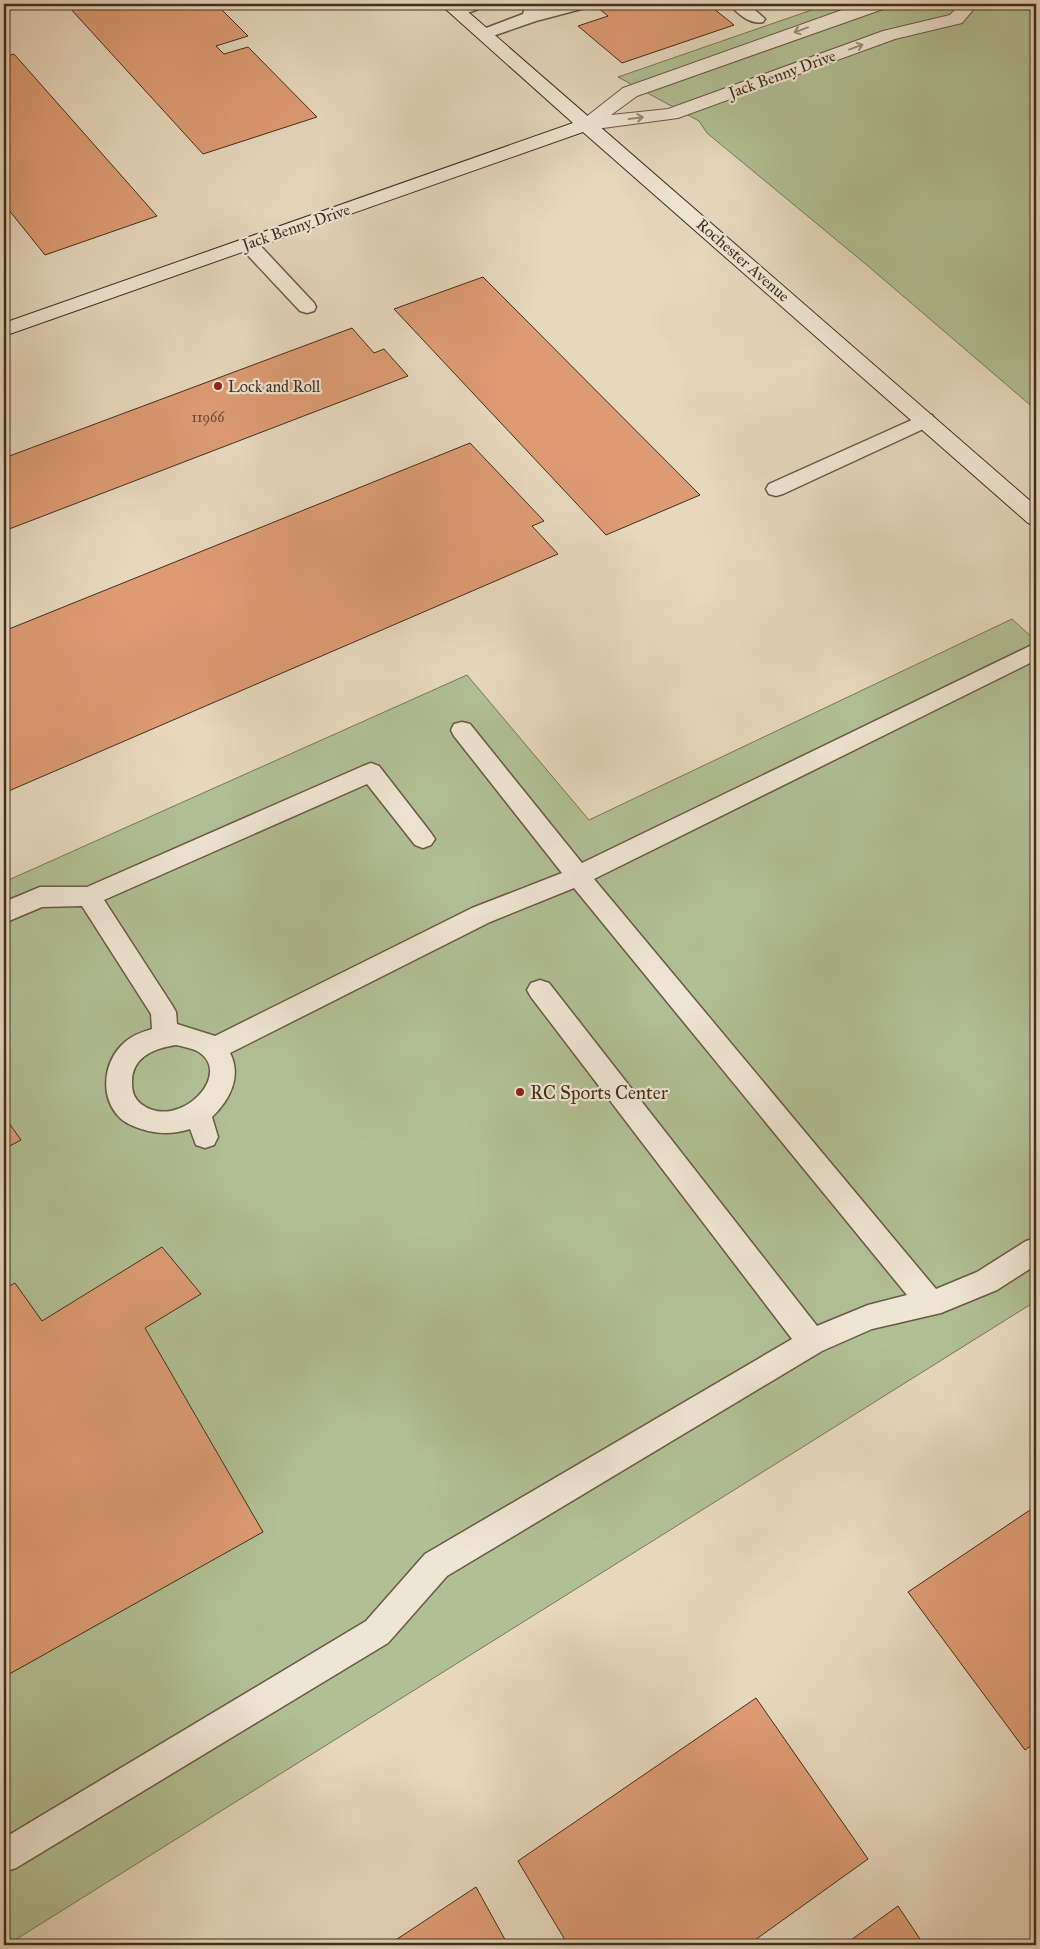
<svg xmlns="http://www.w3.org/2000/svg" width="1040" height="1949" viewBox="0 0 1040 1949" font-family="'IM FELL Great Primer',serif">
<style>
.green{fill:#b1bf94;stroke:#7a7658}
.building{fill:#dd9b74;stroke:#422e1c}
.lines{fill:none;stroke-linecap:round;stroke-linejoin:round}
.lane-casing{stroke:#6b5844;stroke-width:3}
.street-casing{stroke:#6b5844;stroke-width:2}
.secondary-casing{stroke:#422e1c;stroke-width:2}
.lane{fill:#efe5d4;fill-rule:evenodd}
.street{fill:#efe5d4;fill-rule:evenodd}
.secondary{fill:#efe5d4;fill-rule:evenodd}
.oneway{stroke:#988a78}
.poi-dot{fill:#8f2418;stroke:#efe5d4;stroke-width:2}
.labels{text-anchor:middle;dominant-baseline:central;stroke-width:4.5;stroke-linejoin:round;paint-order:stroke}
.far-number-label{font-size:14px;fill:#694932}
.far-street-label{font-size:16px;fill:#422e1c;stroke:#efe5d4}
.far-poi-label{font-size:16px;fill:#422e1c;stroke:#efe5d4;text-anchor:start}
.poi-label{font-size:19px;fill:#422e1c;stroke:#efe5d4;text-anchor:start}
</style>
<rect width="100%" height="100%" fill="#e6d7bd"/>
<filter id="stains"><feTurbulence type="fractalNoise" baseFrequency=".004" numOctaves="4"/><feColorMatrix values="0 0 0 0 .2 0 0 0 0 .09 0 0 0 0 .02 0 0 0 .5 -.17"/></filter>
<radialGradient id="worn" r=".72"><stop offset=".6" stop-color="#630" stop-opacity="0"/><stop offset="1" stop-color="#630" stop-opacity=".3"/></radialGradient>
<g class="green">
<polygon points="829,4 1036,4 1036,410 868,266 707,133 699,121 618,77"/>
<polygon points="1012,619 1036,641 1036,1301 7,1945 4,1945 4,882 467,675 589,820"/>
</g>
<g class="building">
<polygon points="75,4 216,4 248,36 216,46 224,54 248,47 317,117 203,154 68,6"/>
<polygon points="612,4 708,4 734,25 622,63 578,26 608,16 598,8"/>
<polygon points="14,54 157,216 45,255 4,204 4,57"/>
<polygon points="483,277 700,495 606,535 394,309"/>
<polygon points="352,328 374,353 384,349 408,376 4,531 4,458"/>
<polygon points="470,443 544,521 532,526 558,554 4,793 4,631"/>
<polygon points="4,1116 21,1140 4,1149"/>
<polygon points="162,1247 201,1294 145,1328 263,1532 4,1677 4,1289 15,1283 42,1321"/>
<polygon points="1036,1506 1036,1742 1025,1750 908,1592"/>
<polygon points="756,1698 868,1859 748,1945 568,1945 518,1861"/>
<polygon points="476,1887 508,1945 388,1945"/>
<polygon points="898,1906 924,1945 844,1945"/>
</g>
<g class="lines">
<g class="lane-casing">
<g id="lane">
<path d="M461 4H485C479 11 460 16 451 13L449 10 451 7Z"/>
<polygon points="522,4 540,4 541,9 564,4 591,4 589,7 536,21 490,37 478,37 476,34 478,31 523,14 525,8"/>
<path d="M730 4H748L765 19 763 22C751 25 737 14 730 4Z"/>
<polygon points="248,238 255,240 314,303 316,307 314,311 307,313 300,311 241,248 239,244 241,240"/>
<polygon points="925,414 932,415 935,420 932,425 783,494 776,496 769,494 766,489 769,484"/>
<path d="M1036 643V660L594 879 936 1289 977 1272 1026 1241 1036 1238V1265L997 1290 941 1313 872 1329 822 1351 447 1576 388 1643 16 1868 4 1872V1838L366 1621 425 1554 792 1339 531 997 527 990 531 983 540 980 549 983 817 1326 868 1305 907 1295 574 888 490 922 230 1053C242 1076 230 1100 212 1117L218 1137 214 1145 205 1148 196 1145 190 1129C175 1134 162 1134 148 1131 138 1128 128 1125 120 1118 99 1097 103 1061 125 1042 133 1035 142 1032 152 1029L151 1014 82 906 42 907 4 923V902L40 887H87L363 766 371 763 379 766 431 833 435 839 431 845 423 848 415 845 367 784 104 900 172 1005 176 1012 177 1024 215 1036 472 908 562 873 454 736 451 730 454 724 462 722 470 724 582 863ZM176 1045C182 1046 189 1048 195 1050 238 1071 179 1133 141 1104 134 1098 132 1092 132 1083 131 1057 155 1048 176 1045Z"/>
</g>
</g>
<g class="street-casing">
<polygon id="street" points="859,4 889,4 886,8 637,96 611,115 668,109 883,31 950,15 960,4 978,4 962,23 895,39 678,118 588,130 580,128 577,124 623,88"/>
</g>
<g class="secondary-casing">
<polygon id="secondary" points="440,4 459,4 1036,506 1036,526 1028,523 583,132 4,336 4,323 573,123"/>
</g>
<use href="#lane" class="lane"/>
<use href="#street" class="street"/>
<use href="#secondary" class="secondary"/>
</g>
<defs><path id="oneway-shaft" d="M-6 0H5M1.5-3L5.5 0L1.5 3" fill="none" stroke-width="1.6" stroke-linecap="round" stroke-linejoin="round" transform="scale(1.25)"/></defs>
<g class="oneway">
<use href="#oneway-shaft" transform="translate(801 30) rotate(160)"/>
<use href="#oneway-shaft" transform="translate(856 47) rotate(-20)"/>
<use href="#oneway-shaft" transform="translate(636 118) rotate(-7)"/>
</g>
<g class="poi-dot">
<circle cx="218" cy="386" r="5"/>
<circle cx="520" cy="1092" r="5"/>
</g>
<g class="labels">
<g class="far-number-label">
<text x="208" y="417">11966</text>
</g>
<g class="far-street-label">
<text transform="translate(782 74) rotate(-20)">Jack Benny Drive</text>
<text transform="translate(296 227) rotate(-19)">Jack Benny Drive</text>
<text transform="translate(743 260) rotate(41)">Rochester Avenue</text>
</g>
<g class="far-poi-label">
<text x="228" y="386">Lock and Roll</text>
</g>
<g class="poi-label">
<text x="530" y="1092">RC Sports Center</text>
</g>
</g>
<rect width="1040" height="1949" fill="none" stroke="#e6d7bd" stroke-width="20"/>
<rect x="5" y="5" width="1030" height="1939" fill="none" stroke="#422e1c" stroke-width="2.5"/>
<rect x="10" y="10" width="1020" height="1929" fill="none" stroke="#422e1c"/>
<rect width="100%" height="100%" filter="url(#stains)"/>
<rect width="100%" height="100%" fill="url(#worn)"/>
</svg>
